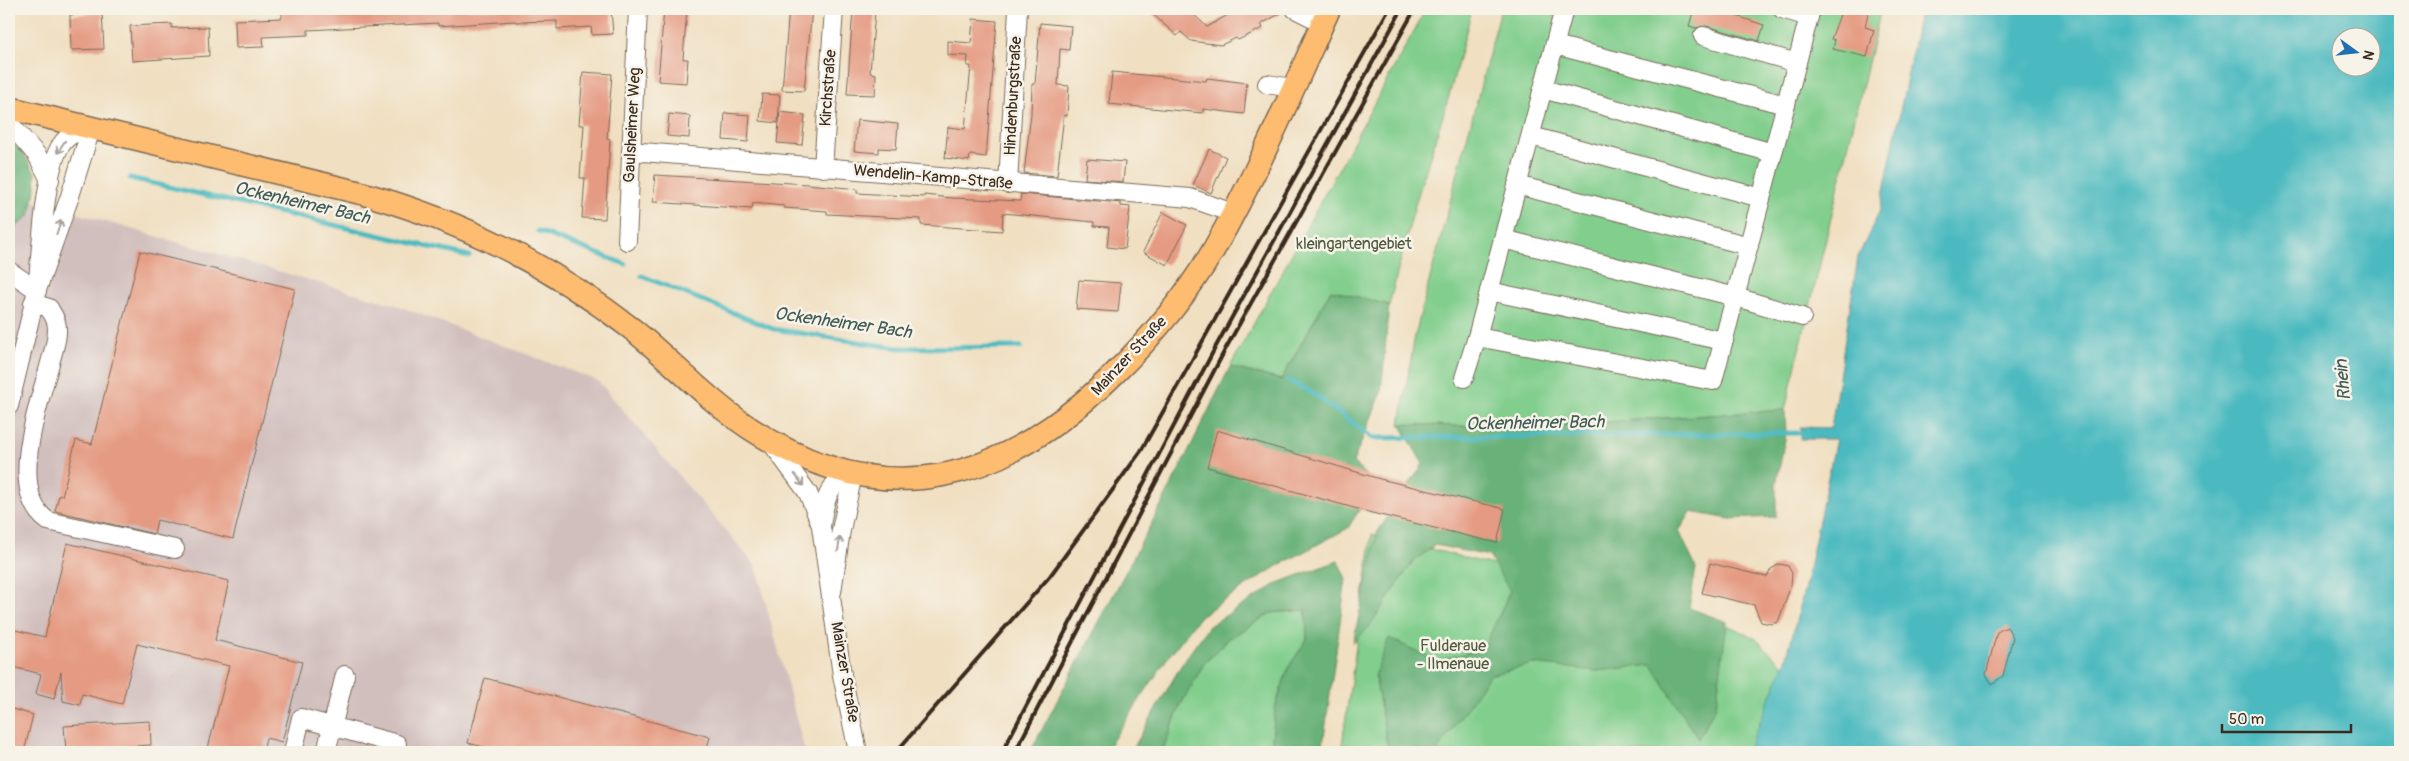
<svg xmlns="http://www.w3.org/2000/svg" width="2409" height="761" viewBox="0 0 2409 761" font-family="Pangolin,sans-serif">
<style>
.industrial{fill:#d1bfbe}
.green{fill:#81ce8d;stroke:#5e7c56}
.forest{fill:#68b178;stroke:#526e4b}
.water{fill:#4bbac0;stroke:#43726f;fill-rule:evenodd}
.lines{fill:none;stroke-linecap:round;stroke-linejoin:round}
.stream{stroke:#4bbac0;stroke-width:5}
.building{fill:#e59b83}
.minor-casing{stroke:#7a6957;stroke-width:20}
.major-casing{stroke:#7a6957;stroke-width:25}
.minor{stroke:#fff;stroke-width:18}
.major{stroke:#fdbc6f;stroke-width:22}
.rail{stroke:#3b2a1e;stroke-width:4}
.oneway{stroke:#a79f9a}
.labels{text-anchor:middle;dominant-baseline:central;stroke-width:5;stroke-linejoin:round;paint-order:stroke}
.street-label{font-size:16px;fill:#3b2a1e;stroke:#f7f3e8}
.park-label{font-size:16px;fill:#505b3f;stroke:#f7f3e8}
.water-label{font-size:18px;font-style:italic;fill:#415c57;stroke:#f7f3e8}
</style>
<rect width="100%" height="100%" fill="#f7f3e8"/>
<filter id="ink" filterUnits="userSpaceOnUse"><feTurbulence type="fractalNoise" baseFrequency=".02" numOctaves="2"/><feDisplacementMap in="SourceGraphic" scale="10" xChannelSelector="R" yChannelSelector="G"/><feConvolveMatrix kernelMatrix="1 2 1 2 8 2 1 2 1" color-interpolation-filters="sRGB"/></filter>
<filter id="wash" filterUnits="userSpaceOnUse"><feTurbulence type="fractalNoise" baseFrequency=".0096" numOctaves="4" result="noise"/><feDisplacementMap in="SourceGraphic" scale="20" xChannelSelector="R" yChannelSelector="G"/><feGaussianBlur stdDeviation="1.12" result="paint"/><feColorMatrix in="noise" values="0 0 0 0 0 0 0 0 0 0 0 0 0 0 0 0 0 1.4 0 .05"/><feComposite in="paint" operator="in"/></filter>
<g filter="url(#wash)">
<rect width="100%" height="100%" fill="#f0dfc1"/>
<polygon class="industrial" points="9,194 393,304 598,381 756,566 805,752 9,752"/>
<g class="green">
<polygon points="1426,9 1472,9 1449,96 1415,205 1389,305 1331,290 1281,380 1230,367"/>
<polygon points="1501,9 1881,9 1785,410 1517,428 1400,424 1415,335"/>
<polygon points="1372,534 1727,625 1755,638 1788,670 1998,752 1341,752"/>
<polygon points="1306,610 1307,639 1288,668 1275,708 1271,752 1162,752 1179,708 1203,665 1228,639 1271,613"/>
</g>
<g class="forest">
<polygon points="9,141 21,150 35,173 36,188 29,216 9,233"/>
<polygon points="1331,290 1389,305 1381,394 1353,462 1375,485 1348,528 1274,568 1200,616 1166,660 1105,752 1030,752 1168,492 1230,367 1281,380"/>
<polygon points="1785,410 1786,434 1776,485 1776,517 1730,519 1691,512 1679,531 1696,568 1689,608 1727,622 1716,706 1698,739 1652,665 1597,671 1533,664 1490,675 1436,752 1400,752 1387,744 1375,676 1389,638 1437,661 1484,648 1510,591 1489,556 1435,545 1412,563 1368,628 1353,643 1377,533 1423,464 1400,424 1517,428"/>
<polygon points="1338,561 1346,579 1322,752 1271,752 1275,708 1288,668 1307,639 1306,610 1271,613 1228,639 1203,665 1179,708 1162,752 1131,752 1182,664 1209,626 1280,582"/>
</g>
<path class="water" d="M1921 9H2400V752H1747L1786 660 1806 583 1836 439H1801L1800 427 1831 428 1858 257 1880 210ZM2342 38H2372V68H2342Z"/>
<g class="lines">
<g class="stream">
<polyline points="130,178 469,256"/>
<polyline points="538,231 625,264"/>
<polyline points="642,276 773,329 898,348 1021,347"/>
<polyline points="1288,380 1314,394 1373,438 1800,433"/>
</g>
</g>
<g id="blocks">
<g class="building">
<polygon points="315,9 611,9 613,34 592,35 591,27 557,29 557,21 516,22 515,21 438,26 438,23 308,30 308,35 263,37 264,47 236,48 235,20 282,18 282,11"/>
<polygon points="664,9 687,9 683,59 688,59 686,83 658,81"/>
<polygon points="789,9 812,9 804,91 782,90"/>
<polygon points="853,9 875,11 870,73 876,74 875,95 847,94"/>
<polygon points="1147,9 1188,9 1207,27 1238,9 1285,9 1285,11 1261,24 1263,28 1238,40 1236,38 1221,45 1191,41 1181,32 1177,36"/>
<polygon points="1694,9 1715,9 1764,25 1759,41 1706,26 1696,28 1689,26"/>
<polygon points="1842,9 1869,9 1865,27 1874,30 1867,57 1833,49 1835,40 1831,39"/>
<polygon points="102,13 104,49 71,50 70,15"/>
<polygon points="973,19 997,21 986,157 970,155 969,161 945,158 948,127 965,129 971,66 967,66 968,56 948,55 948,41 971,43"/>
<polygon points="1040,23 1071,26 1069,50 1060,49 1058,85 1069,86 1067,116 1064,115 1057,176 1024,173 1031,114 1032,84 1035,84"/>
<polygon points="172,24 172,28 208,27 209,56 132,61 130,26"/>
<polygon points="583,72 612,74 607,138 610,139 605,219 582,218 585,178 580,178 584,125 579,125"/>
<polygon points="1112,72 1206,81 1207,78 1247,83 1244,114 1203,109 1203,113 1109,104"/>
<polygon points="762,94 780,95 778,123 760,121"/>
<polygon points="780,112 805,115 802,145 777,143"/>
<polygon points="725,113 750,115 748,142 723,140"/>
<polygon points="669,114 690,116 689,138 667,136"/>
<polygon points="857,120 898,124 896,149 879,148 879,153 854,151"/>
<polygon points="1209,149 1226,157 1211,193 1193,185"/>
<polygon points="1087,159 1125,162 1123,182 1085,179"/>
<polygon points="655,175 808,184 857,189 857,193 924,197 924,195 952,198 1020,201 1021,194 1121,203 1121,206 1130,207 1125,249 1107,247 1109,227 1094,226 1094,222 1003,213 1002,231 921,225 921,219 827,214 827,211 784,208 784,206 753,203 752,209 653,202"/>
<polygon points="1163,212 1187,225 1167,265 1143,252"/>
<polygon points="140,251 295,289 233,539 157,520 154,534 55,511 59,495 62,496 76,440 92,444"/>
<polygon points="1079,280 1121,283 1118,312 1076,309"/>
<polygon points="1217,430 1380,479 1505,509 1497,543 1372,513 1207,467"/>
<polygon points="67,543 229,581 215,640 302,662 282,742 266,738 263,752 207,752 229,666 137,644 122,704 82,694 80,705 63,701 61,672 54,699 36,694 41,674 9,666 9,638 11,629 45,637"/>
<polygon points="1710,563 1767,577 1771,569 1780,564 1788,566 1792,573 1791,585 1778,622 1771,624 1761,622 1754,605 1702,593"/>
<polygon points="2007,627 2013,637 2003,676 1992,684 1986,674 1997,632"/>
<polygon points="485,678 710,737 706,752 503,752 468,743"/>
<polygon points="9,708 33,715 24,752 9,752"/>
<polygon points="150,721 151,745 119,747 119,752 66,752 64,726"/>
</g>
</g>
</g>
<g filter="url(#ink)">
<use href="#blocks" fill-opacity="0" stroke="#7a6957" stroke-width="1"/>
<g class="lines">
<g class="minor-casing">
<g id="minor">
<polyline points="1295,9 1323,23"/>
<polyline points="1564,9 1477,337 1713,381 1811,9"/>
<polyline points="1782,9 1809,17"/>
<polyline points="1703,36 1797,63"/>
<polyline points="1555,45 1786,105"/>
<polyline points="1267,84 1292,88"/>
<polyline points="1543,89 1773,153"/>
<polyline points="9,123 37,155 50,180"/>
<polyline points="1531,136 1761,198"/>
<polyline points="631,151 1190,198 1233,213"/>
<polyline points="823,168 834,9"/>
<polyline points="1008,184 1018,9"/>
<polyline points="1517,185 1749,246"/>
<polyline points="1503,239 1736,297 1802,317"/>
<polyline points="627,241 638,9"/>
<polyline points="9,271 37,290"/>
<polyline points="1489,291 1724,341"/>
<path d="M33 303 49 308C51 312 55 317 56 322 60 335 52 354 49 367 38 406 7 493 48 521L175 549"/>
<polyline points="1464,378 1477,337"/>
<path d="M9 406 37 290 70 196 91 129C79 131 68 134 61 145 44 170 41 256 37 290"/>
<polyline points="770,441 808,493 820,523"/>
<path d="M832 592 841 530 853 474C828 479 824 504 821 526L842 675 858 752"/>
<polyline points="293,752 301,718 397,744 393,752"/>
<polyline points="326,752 345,675"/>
</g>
</g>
<g class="major-casing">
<path id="major" d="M9 108 361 193C464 222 546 263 632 329 672 361 708 401 751 429 886 517 1004 482 1113 375 1151 338 1187 295 1214 249 1258 172 1293 89 1329 9"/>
</g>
<use href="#minor" class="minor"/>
<use href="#major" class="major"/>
<g class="rail">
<polyline points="896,752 1050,576 1141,451 1389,9"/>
<polyline points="1002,752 1215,348 1402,9"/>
<polyline points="1015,752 1226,348 1415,9"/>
</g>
</g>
<defs><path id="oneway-shaft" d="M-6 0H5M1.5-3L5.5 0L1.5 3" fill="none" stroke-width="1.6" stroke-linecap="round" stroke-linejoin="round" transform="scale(1.25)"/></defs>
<g class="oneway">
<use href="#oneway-shaft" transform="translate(61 147) rotate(123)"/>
<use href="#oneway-shaft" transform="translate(59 227) rotate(-70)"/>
<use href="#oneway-shaft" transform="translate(799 480) rotate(53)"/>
<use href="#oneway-shaft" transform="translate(839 544) rotate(-82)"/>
</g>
</g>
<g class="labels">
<g class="street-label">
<text transform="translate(828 88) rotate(-86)">Kirchstraße</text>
<text transform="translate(1013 96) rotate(-87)">Hindenburgstraße</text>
<text transform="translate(632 125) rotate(-87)">Gaulsheimer Weg</text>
<text transform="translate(933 177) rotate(5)">Wendelin-Kamp-Straße</text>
<text transform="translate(1129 356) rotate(-47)">Mainzer Straße</text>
<text transform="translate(845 672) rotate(80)">Mainzer Straße</text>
</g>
<g class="park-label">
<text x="1354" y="244">kleingartengebiet</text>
<text x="1453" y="646">Fulderaue<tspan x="1453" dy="18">- Ilmenaue</tspan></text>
</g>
<g class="water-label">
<text transform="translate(302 203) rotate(13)">Ockenheimer Bach</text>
<text transform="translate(843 323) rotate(8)">Ockenheimer Bach</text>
<text transform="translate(2343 380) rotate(-95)">Rhein</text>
<text transform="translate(1535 423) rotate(-1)">Ockenheimer Bach</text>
</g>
</g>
<rect width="2409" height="761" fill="none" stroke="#f7f3e8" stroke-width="30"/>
<g transform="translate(2356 52) rotate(105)"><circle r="24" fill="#f7f3e8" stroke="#aca397"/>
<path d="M0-4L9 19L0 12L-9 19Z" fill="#1f6fb2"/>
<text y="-8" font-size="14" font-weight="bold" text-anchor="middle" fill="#3b2a1e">N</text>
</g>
<path d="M2222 724v8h129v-8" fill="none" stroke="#3b2a1e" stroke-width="2.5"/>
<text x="2229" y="724" font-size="15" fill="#3b2a1e" stroke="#f7f3e8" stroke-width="4" paint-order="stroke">50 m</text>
</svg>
